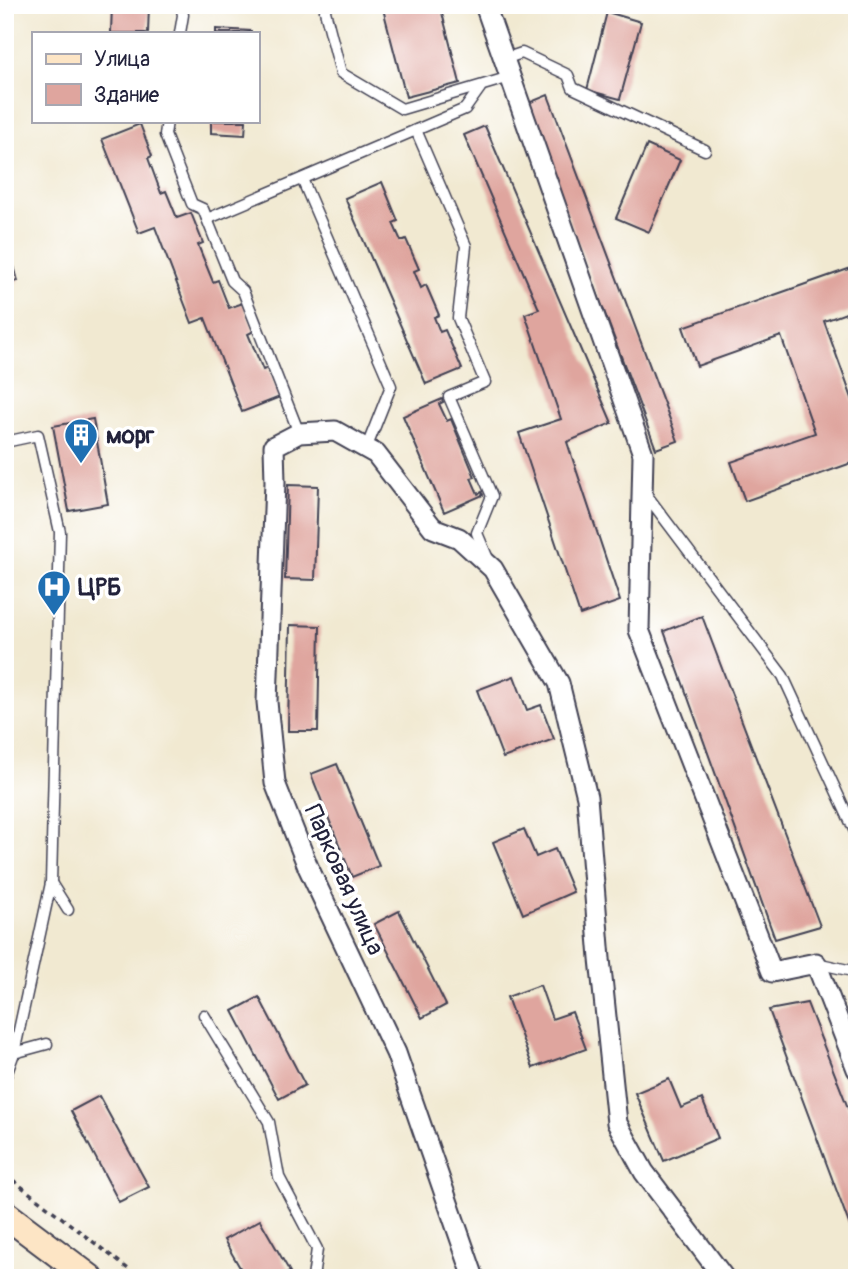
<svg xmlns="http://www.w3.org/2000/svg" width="862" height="1283" viewBox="0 0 862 1283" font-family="Pangolin,sans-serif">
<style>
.building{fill:#dfa59e}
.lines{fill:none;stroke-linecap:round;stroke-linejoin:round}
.lane-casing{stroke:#414052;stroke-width:13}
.street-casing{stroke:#414052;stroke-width:23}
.secondary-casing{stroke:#414052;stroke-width:30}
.path{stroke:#414052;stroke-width:3.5;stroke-dasharray:5 5;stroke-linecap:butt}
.lane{stroke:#fff;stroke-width:10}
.street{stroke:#fff;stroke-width:19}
.secondary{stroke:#fde5c5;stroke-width:26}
.labels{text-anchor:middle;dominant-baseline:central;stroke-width:7;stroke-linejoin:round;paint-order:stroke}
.poi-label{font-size:24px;font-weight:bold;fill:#22223b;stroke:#fff;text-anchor:start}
.street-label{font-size:24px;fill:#22223b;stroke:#fff}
</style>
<rect width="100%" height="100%" fill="#fff"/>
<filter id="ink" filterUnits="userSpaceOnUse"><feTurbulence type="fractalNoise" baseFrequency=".0143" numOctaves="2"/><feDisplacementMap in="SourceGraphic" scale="14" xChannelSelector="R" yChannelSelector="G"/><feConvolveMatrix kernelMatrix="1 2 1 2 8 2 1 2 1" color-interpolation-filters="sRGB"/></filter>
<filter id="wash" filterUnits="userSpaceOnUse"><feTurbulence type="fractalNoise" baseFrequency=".00686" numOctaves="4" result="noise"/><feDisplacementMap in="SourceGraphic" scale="28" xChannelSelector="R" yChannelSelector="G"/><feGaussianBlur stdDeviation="1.57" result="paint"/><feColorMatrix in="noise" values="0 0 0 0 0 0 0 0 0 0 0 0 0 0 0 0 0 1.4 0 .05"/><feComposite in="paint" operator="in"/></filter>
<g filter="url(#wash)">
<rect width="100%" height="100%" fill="#f1e9d1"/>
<g id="blocks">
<g class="building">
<polygon points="112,5 149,5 148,33 111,33"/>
<polygon points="382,5 440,5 460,83 406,97"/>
<polygon points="607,12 641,22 620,99 587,90"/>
<polygon points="216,29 251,31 251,33 216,33"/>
<polygon points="548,95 678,441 656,449 526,104"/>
<polygon points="211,121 246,121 245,135 211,133"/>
<polygon points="140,124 152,156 148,158 161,193 166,191 177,218 191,213 203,243 198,245 213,282 218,280 229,308 243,303 254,331 248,334 263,370 268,368 280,397 242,412 205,318 192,323 155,227 139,233 102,139"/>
<polygon points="485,126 612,423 567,442 620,601 580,615 519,433 561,419 525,314 539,309 464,135"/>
<polygon points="647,145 680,160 649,232 616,218"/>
<polygon points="382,182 398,221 393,223 401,241 406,239 419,269 414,271 421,288 426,285 439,315 434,317 440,332 445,330 462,369 426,384 345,198"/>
<polygon points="5,232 18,281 5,284"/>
<polygon points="857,266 857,309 824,321 857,412 857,461 745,501 731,462 815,433 781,336 697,366 683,327"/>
<polygon points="442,399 443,402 439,404 447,421 451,419 475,477 471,478 478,494 482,492 483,495 444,512 403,416"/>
<polygon points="93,419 108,504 69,511 53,426"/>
<polygon points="288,485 318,486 315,580 285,579"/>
<polygon points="702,616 820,926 775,939 664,631"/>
<polygon points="290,625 320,626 318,731 288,731"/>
<polygon points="514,676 527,710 541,705 554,739 503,758 477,690"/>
<polygon points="337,764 379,866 352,877 311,774"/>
<polygon points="524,829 536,857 555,849 573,892 523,914 493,842"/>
<polygon points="399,911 446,1005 422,1018 374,924"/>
<polygon points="540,985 552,1019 572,1012 586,1049 533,1068 507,997"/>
<polygon points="259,997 305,1085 279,1099 233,1011"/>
<polygon points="807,1003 857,1131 857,1245 769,1010"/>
<polygon points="669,1079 681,1108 702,1099 718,1138 664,1161 635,1093"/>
<polygon points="99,1096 149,1187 119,1202 71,1111"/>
<polygon points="260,1220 290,1272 279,1278 246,1278 224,1240"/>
</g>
</g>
</g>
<g filter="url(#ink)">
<use href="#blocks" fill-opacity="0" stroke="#414052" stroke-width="2"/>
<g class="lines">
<g class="lane-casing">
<g id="lane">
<polyline points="326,5 325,11 341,73 402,109 510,77"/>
<polyline points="180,33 183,15 181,5"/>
<polyline points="504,59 522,53 568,75 573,88 705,150"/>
<polyline points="167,121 165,135 192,204 203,209 232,281 243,291 299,433"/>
<polyline points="416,130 465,109 480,88"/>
<polyline points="302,179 391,386 366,449"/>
<polyline points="207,219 416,130 466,246 458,318 485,382 449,397 492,496 477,533 488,559"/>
<polyline points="5,442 38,435 60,532 51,883 14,1053 5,1078"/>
<polyline points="645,493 783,676 857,836"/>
<polyline points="51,883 68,910"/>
<polyline points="816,963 857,972"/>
<polyline points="204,1015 269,1122 279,1177 317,1249 313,1278"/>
<polyline points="14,1053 47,1044"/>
</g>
</g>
<g class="street-casing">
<g id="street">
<polyline points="485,5 643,454 639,630 772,972 816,963 857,1069"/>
<polyline points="474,1278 396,1053 308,867 275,783 267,702 275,482 274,446 299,433 335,431 376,454 433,528 459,538 493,569 559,683 587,797 600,959 617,1123 644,1172 724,1278"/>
</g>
</g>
<g class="secondary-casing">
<polyline id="secondary" points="5,1214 90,1278"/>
</g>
<polyline class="path" points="5,1174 140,1278"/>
<use href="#lane" class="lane"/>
<use href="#street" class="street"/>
<use href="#secondary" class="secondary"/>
</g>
</g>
<defs>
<g id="building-pin" transform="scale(1.75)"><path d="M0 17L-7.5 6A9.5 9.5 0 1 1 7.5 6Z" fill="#1f6fb2" stroke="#fff"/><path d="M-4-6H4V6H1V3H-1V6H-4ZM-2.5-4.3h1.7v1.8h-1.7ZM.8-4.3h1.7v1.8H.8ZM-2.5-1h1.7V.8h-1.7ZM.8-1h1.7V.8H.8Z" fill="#fff"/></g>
<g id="hospital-pin" transform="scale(1.75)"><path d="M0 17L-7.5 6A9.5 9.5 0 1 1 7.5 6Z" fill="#1f6fb2" stroke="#fff"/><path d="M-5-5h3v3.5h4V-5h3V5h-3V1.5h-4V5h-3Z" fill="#fff"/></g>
</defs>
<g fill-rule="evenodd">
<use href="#building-pin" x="81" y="435"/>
<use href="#hospital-pin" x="54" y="587"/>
</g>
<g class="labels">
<g class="poi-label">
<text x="106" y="435">морг</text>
<text x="78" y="587">ЦРБ</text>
</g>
<g class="street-label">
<text transform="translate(344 880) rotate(66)">Парковая улица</text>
</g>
</g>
<rect width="862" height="1283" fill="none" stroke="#fff" stroke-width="28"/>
<rect x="32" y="32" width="228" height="91" fill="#ffffff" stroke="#a7a7b1" stroke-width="2"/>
<rect x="46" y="54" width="35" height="10" fill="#fde5c5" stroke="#a7a7b1" stroke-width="2"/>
<text x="94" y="66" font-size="21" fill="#22223b">Улица</text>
<rect x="46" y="84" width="35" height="21" fill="#dfa59e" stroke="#a7a7b1" stroke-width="2"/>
<text x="94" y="102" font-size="21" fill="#22223b">Здание</text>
</svg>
